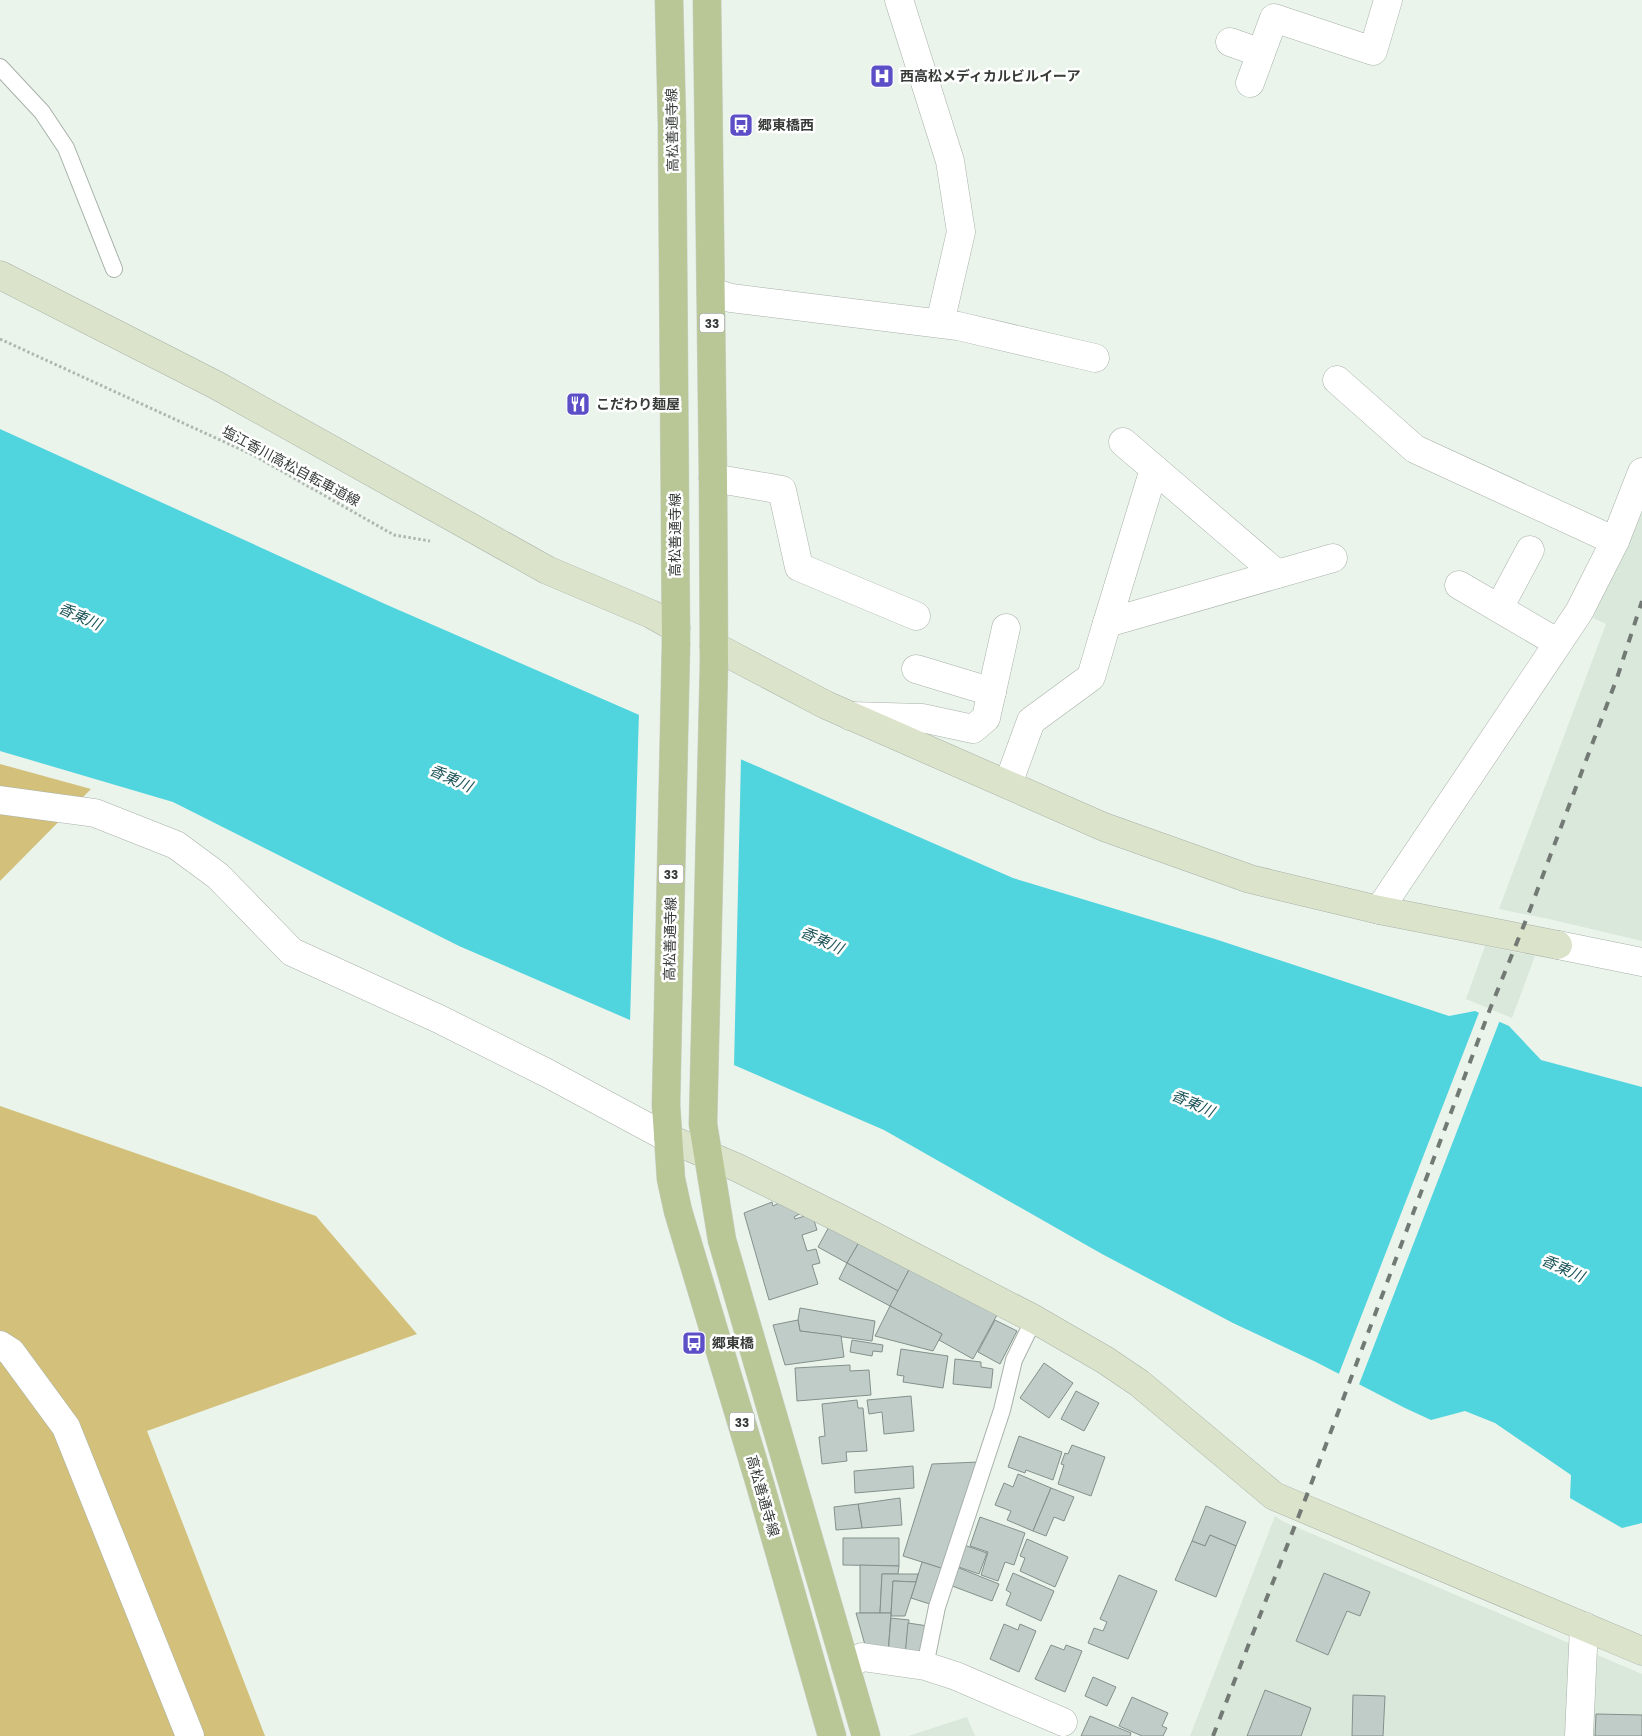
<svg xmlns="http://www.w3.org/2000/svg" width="1642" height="1736" viewBox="0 0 1642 1736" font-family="Poppins,'Noto Sans JP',sans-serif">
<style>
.built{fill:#d9e8db}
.green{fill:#d2c07b}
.water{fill:#50d4de}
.pier{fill:#eaf4eb}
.building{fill:#bfccc8;stroke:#83908c}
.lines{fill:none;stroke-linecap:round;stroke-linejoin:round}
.lane-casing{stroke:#a8b1a9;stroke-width:18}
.street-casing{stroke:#a8b1a9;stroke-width:29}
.secondary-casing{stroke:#a8b1a9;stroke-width:29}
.primary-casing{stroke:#cfd0cf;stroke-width:29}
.path{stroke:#afb7b0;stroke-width:3;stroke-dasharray:2.5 2.5;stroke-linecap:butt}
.lane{stroke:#fff;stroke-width:16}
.street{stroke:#fff;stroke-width:28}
.secondary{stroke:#dce3cb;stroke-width:28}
.primary{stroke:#b9c797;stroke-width:28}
.rail{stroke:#737974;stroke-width:4;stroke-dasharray:9 9;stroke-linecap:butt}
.primary-bridge-casing{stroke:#cfd0cf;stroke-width:29;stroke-linecap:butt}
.primary-bridge{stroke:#b9c797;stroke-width:28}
.labels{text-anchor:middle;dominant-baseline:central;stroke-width:5;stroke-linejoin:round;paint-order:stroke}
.shield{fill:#fff;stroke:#737674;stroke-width:1}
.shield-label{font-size:12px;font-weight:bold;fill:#373b38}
.poi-label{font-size:14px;font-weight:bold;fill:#373b38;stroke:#fff;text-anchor:start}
.street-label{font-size:14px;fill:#373b38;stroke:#fff}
.water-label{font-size:15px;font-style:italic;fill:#1e565a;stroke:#fff}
</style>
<rect width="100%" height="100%" fill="#eaf4eb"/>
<g class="built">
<polygon points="1642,502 1642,941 1549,919 1499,909 1606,624 1593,618"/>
<polygon points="1485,946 1535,956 1512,1018 1466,999"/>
<polygon points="1275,1516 1284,1522 1642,1674 1642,1736 1190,1736"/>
<polygon points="967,1717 975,1736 908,1736"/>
</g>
<g class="green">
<polygon points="0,764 91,789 0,881"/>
<polygon points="0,1106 316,1216 417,1334 147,1431 265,1736 0,1736"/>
</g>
<polygon class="water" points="0,429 385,604 1013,878 1218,940 1449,1016 1475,1011 1509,1026 1541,1060 1642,1087 1642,1523 1622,1528 1570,1498 1571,1475 1495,1423 1465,1411 1431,1420 1405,1408 1316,1362 1233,1323 1102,1254 884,1130 459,946 173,802 0,751"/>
<g class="pier">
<polygon points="639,712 741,757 734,1067 630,1022"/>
<polygon points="1480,1010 1500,1020 1358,1387 1338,1376"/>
</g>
<g class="building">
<polygon points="785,1200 805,1211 794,1217 795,1219 812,1214 817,1230 802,1235 807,1251 816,1249 820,1263 812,1265 818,1284 769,1300 744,1213 772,1202 773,1206"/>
<polygon points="831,1223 861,1239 847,1263 818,1247"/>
<polygon points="861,1239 911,1266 898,1291 847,1263"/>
<polygon points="847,1263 898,1291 890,1306 839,1279"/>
<polygon points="911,1266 998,1313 973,1359 939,1340 942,1334 890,1306"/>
<polygon points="890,1306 942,1334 933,1351 875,1336"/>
<polygon points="800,1308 875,1321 872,1341 800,1331 798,1320"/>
<polygon points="798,1320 800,1331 841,1336 844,1357 785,1365 773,1325"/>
<polygon points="995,1320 1017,1331 1000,1364 978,1352"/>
<polygon points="852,1340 883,1345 882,1352 873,1351 872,1356 850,1352"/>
<polygon points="901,1349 948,1356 943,1388 903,1382 904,1376 897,1375"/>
<polygon points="955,1359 981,1362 981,1367 993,1369 991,1388 953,1384"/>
<polygon points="1044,1363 1073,1383 1049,1418 1020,1398"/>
<polygon points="850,1365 850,1371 869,1370 871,1395 797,1401 795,1368"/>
<polygon points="1076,1391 1099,1403 1084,1431 1061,1419"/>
<polygon points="911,1396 914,1431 884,1434 882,1412 869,1414 867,1400"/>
<polygon points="857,1400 858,1408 863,1408 867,1451 846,1452 847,1461 822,1464 819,1437 825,1436 822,1404"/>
<polygon points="1019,1436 1062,1452 1053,1480 1026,1470 1025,1473 1008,1467"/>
<polygon points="1072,1445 1105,1457 1091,1496 1058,1484 1064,1465 1061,1464 1065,1453 1068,1454"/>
<polygon points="979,1462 944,1569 903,1556 932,1464"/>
<polygon points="913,1466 914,1488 855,1493 854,1471"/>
<polygon points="1018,1474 1051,1488 1033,1531 1007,1520 1011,1511 995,1505 1004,1483 1013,1487"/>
<polygon points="1051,1488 1074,1497 1064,1521 1054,1517 1046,1536 1033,1531"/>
<polygon points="900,1498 902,1525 862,1528 858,1504"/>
<polygon points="858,1504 862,1528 836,1530 834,1507"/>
<polygon points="1206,1506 1246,1522 1236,1546 1210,1535 1205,1546 1192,1541"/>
<polygon points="980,1517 1025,1533 1014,1565 1005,1562 998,1581 981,1575 988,1552 970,1546"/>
<polygon points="1210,1535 1236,1546 1216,1597 1175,1580 1192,1541 1205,1546"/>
<polygon points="843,1538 899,1538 899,1566 843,1565"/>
<polygon points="1027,1539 1068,1557 1055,1587 1020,1571 1025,1558 1020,1556"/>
<polygon points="961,1544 987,1553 979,1574 953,1565"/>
<polygon points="922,1562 944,1569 933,1605 911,1598"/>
<polygon points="860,1565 899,1566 898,1574 882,1574 880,1613 860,1613"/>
<polygon points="954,1566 999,1584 992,1601 947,1584"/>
<polygon points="1013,1573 1054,1591 1041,1621 1006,1605 1011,1593 1006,1590"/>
<polygon points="1324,1573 1370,1592 1360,1616 1347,1611 1328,1655 1296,1641"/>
<polygon points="882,1574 918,1574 916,1582 893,1581 891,1613 880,1613"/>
<polygon points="1119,1575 1157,1591 1128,1659 1088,1643 1094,1628 1103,1631 1107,1622 1100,1619"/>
<polygon points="893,1581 916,1582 905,1616 891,1616"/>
<polygon points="856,1613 891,1613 888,1654 867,1652"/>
<polygon points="891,1618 909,1620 905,1656 888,1654"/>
<polygon points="908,1623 928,1626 922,1657 905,1656"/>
<polygon points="1004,1624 1018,1630 1020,1624 1036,1631 1019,1672 990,1659"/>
<polygon points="1051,1645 1064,1650 1066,1645 1082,1651 1065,1692 1035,1679"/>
<polygon points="1093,1677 1116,1687 1107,1706 1085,1696"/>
<polygon points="1265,1690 1311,1708 1301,1736 1247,1736"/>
<polygon points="1353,1695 1385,1696 1383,1736 1352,1736"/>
<polygon points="1132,1697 1168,1713 1162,1726 1167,1728 1163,1736 1142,1736 1119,1726"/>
<polygon points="1596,1714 1642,1715 1642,1736 1595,1736"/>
<polygon points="1090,1716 1131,1733 1130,1736 1081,1736"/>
</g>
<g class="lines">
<g class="lane-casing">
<g id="lane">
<polyline points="0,67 42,112 66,148 114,269"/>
<polyline points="925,1666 937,1607 1002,1410 1014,1360 1034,1319"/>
</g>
</g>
<g class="street-casing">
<g id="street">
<polyline points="899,0 950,161 961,232 940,323"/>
<polyline points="1230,42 1261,53 1274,18 1373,51 1388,0"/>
<polyline points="1250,83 1261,53"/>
<polyline points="711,292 731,298 958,326 1095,358"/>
<polyline points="1337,380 1415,449 1615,541"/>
<polyline points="1123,442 1277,574"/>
<polyline points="713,478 782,490 799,567 916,616"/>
<polyline points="1459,585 1558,643"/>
<polyline points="1499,608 1530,550"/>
<polyline points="1107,623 1154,469"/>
<polyline points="916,669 992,692"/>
<polyline points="850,716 922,718 973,729 986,718 1006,628"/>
<polyline points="1008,784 1031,721 1091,677 1107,623 1333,558"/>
<polyline points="0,800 95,813 176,845 218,876 292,952 439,1019 547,1073 668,1138"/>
<polyline points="1379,910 1579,612 1615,541 1642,472"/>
<polyline points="1558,945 1642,962"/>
<polyline points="0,1345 11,1352 66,1427 190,1736"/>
<polyline points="846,1666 862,1657 925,1666 956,1676 1063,1722"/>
<polyline points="1579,1736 1584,1626"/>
</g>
</g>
<g class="secondary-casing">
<g id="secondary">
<polyline points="0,275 216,385 547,570 651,614 676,628"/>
<polyline points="714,646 826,705 1104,827 1250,879 1379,910 1558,945"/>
<polyline points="668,1138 738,1168 839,1218 1034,1319 1105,1360 1139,1383 1274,1496 1642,1651"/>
</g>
</g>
<g class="primary-casing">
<g id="primary">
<polyline points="669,0 672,125 676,643"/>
<polyline points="707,0 713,478 714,663"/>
<polyline points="666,1105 671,1179 678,1211 760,1484 832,1736"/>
<polyline points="703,1124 722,1240 866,1736"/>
</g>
</g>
<polyline class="path" points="0,339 255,456 394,535 430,541"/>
<use href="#lane" class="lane"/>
<use href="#street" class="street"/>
<use href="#secondary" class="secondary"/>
<use href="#primary" class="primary"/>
<polyline class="rail" points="1213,1736 1310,1487 1490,1009 1528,915 1617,678 1642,601"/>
<g class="primary-bridge-casing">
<g id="primary-bridge">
<polyline points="666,1105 676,643"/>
<polyline points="703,1124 714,663"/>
</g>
</g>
<use href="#primary-bridge" class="primary-bridge"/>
</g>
<defs>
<g id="hospital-square" transform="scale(1.25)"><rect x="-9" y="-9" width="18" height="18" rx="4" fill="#5c4ec6" stroke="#fff"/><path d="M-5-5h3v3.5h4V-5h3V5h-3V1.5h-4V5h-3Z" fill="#fff"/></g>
<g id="bus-square" transform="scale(1.25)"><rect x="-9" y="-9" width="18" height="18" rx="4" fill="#5c4ec6" stroke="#fff"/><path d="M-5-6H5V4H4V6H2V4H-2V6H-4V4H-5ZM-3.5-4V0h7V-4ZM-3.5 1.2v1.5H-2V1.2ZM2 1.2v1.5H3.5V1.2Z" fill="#fff"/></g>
<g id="restaurant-square" transform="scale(1.25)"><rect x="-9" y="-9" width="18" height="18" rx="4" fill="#5c4ec6" stroke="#fff"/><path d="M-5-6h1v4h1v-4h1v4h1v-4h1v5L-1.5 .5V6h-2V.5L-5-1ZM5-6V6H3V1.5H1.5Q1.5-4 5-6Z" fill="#fff"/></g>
</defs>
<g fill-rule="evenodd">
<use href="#hospital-square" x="882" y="76"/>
<use href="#bus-square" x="741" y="125"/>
<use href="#restaurant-square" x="578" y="404"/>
<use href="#bus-square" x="694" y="1343"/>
</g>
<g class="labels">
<g class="shield">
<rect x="699.5" y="313.5" width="25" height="19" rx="4"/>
<rect x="658.5" y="864.5" width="25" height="19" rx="4"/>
<rect x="729.5" y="1412.5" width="25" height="19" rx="4"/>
</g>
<g class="shield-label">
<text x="712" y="323">33</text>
<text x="671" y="874">33</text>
<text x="742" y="1422">33</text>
</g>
<g class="poi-label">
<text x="900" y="76">西高松メディカルビルイーア</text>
<text x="758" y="125">郷東橋西</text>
<text x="596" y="404">こだわり麺屋</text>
<text x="712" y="1343">郷東橋</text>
</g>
<g class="street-label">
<text transform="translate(672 130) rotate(-91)">高松善通寺線</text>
<text transform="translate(291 466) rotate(28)">塩江香川高松自転車道線</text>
<text transform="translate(675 535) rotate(-90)">高松善通寺線</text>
<text transform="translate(670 939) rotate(-89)">高松善通寺線</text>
<text transform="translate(763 1496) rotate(74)">高松善通寺線</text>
</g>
<g class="water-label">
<text transform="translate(80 616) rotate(24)">香東川</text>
<text transform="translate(451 778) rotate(24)">香東川</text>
<text transform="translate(822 940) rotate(24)">香東川</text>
<text transform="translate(1193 1103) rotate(24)">香東川</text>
<text transform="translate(1563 1268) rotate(24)">香東川</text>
</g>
</g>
</svg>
